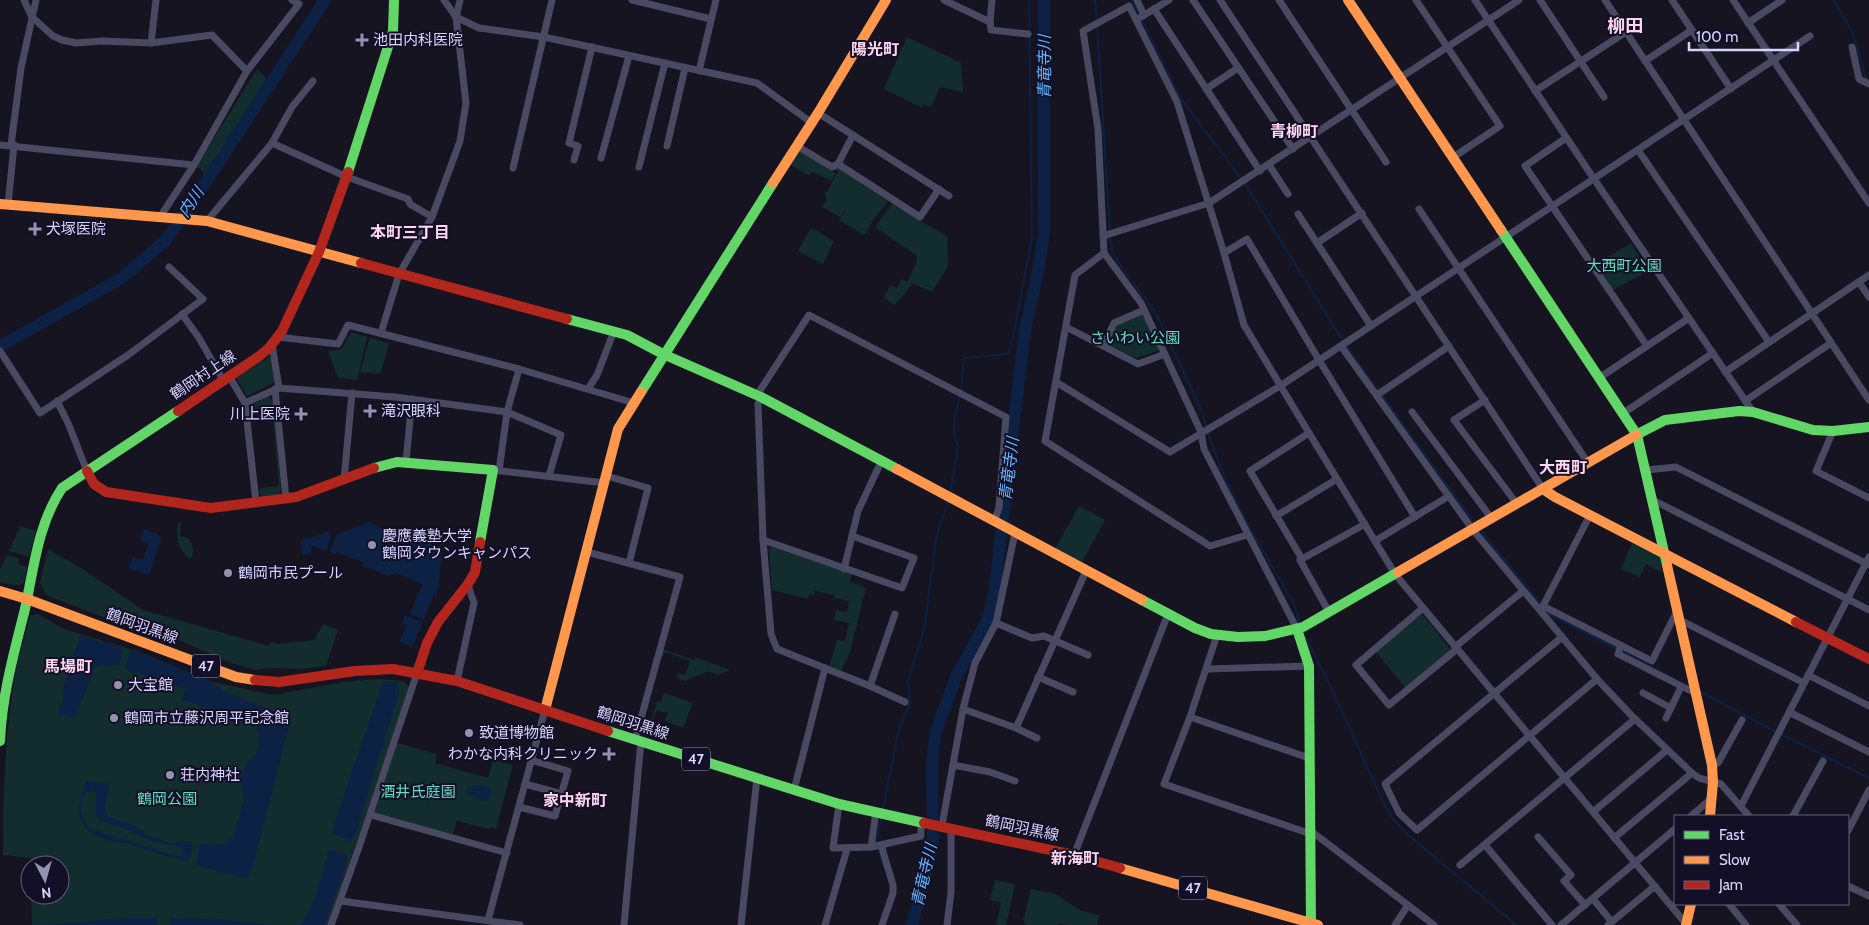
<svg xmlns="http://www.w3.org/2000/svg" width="1869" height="925" viewBox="0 0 1869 925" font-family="Cabin,'Noto Sans JP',sans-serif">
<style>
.green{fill:#132c2d}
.water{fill:#0d2144;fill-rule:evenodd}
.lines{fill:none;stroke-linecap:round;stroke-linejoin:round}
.stream{stroke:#0d2144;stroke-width:2}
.river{stroke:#0d2144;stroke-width:12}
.street{stroke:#4a4962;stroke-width:7}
.fast{stroke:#63d668;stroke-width:10}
.slow{stroke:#ff974d;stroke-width:10}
.jam{stroke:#b3261e;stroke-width:10}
.poi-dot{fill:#9591b1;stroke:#130f26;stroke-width:2}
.labels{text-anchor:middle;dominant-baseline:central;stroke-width:4;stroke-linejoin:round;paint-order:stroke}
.shield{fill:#130f26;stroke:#9e99be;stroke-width:1}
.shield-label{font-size:14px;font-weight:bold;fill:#d9d4ff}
.poi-label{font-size:15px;fill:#d9d4ff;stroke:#130f26;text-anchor:start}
.park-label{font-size:15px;fill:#5fe0c0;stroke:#130f26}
.street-label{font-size:15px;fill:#d9d4ff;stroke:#130f26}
.neighbourhood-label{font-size:16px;font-weight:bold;fill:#ffd6f0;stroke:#130f26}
.water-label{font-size:16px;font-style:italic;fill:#62b6ff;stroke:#130f26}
.quarter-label{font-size:18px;font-weight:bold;fill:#ffd6f0;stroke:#130f26}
</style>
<rect width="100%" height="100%" fill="#161421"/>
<g class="green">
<polygon points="907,37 961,63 963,92 940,87 931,107 924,105 922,108 884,89"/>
<polygon points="257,69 268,80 207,176 197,166"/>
<polygon points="798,149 836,174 831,181 814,172 812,172 809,176 788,163"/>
<polygon points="837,167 888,201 872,222 863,217 872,223 864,235 839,220 847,207 840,217 822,207 827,200 825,195 838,172 834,169"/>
<polygon points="892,204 947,236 948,266 932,292 910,282 912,284 895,305 884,298 890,285 897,288 902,279 908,282 917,260 916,255 875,227"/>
<polygon points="811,228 834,241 823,264 798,251"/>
<polygon points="1631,243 1648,271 1612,291 1594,265"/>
<polygon points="1143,313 1161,350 1136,358 1107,345 1116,325"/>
<polygon points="351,332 367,337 357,380 338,378 328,351 342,349"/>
<polygon points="370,337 389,344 380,374 360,372"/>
<polygon points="272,355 277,381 247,396 236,378"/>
<polygon points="268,396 273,401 281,490 279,495 262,497 259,492 261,488 279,486 272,408 266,409 265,406 258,407 258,415 252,415 249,409 252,405"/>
<polygon points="1079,506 1105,520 1082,562 1055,549"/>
<path d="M178 522H181L180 536 188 538C194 544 194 551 191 559 177 550 176 537 178 522Z"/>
<polygon points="20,526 36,531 29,557 9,551"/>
<polygon points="1632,543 1660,556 1662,572 1646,564 1640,577 1621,569"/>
<polygon points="772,547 852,574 850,582 866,588 850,652 841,671 829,666 837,640 845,641 849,623 834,620 836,610 847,612 849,601 834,598 834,595 815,591 814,595 809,594 808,599 772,590 769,550"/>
<polygon points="48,549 92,575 143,610 269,646 271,642 279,644 314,640 323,624 338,630 326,666 301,669 268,668 255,670 231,663 117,613 113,621 46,595 40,583"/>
<polygon points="7,555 20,559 18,564 27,567 24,582 19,586 0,582 0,569"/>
<path d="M38 614 64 629 140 652 213 682 273 695 343 682 379 679 404 681 409 687 406 697 328 925H32L31 895H60V865H31V858L3 855C3 791 5 727 17 664 21 648 26 632 30 616Z"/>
<polygon points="1422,614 1451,650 1405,687 1376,652"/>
<polygon points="663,649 694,660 695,657 730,670 718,675 708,671 685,681 676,677 677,673 685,675 690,661 665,652 663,656 661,656"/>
<polygon points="664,693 693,703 683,728 665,721 668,713 657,710 646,737 643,734 644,731 647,730 656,706 655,704 658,701 661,702"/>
<polygon points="397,743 437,754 435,763 488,778 493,760 513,765 496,829 490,827 489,829 457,821 452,836 374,814"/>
<polygon points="995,880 1015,884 1006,925 996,925 1001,903 990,900"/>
<polygon points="1031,889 1055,894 1082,911 1099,915 1097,925 1067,925 1059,923 1058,925 1026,925 1023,920"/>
</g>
<g class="water">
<polygon points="369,522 388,531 414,534 433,546 443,547 437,596 434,594 424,619 410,614 422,584 395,573 394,575 390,574 389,576 362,566 363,562 336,552 336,554 330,552 336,535"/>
<polygon points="144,529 158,534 158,536 162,538 149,575 128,568 133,556 138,560 139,558 143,559 149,544 140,540"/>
<polygon points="328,531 331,537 326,551 312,546 310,554 303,555 300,540 317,536"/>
<polygon points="404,615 423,622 412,647 400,642 406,625 402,623"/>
<polygon points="80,636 118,646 123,650 119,666 99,665 95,668 75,718 57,714 63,701 63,689"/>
<polygon points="136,651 213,682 223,691 291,718 253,866 247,877 242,878 196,865 196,863 200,843 225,845 233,837 244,799 241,778 247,762 257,752 259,739 257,727 255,723 182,700 186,689 129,671 125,668 130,652"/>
<polygon points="389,681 398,683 399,693 356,832 351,841 332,833 335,821 383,682"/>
<path d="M86 781 109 784C110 795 103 804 106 814L114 819 134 825 147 835 170 843 192 841V852L187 861C167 857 148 850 128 844 119 842 110 841 102 838 72 828 78 804 86 781ZM92 790 96 793V815L100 820 129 830 148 840 180 847 182 850V854L176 856 90 829C79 821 76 794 92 790Z"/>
<polygon points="474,785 486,786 491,789 490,799 485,801 474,796 466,795 467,789"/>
<path d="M329 849 348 855 345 868 325 925H300C317 905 321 873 329 849Z"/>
<polygon points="129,918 157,918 157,925 37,925"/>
<polygon points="171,918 214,919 278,925 170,925"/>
</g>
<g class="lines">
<g class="stream">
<polyline points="1095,0 1097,20"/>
<polyline points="1132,0 1140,16"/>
<polyline points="1834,0 1852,31 1867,81"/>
<polyline points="1142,20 1179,96 1241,178"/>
<polyline points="1097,25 1110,232"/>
<polyline points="1244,182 1343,341"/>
<polyline points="1110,237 1113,253 1120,265 1157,315 1201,410 1206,427"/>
<polyline points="1346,345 1378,390"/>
<polyline points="961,390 964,358 1008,354 1013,337 1032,237 1029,0"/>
<polyline points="1381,394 1475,524"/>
<path d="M1208 432C1226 493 1261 547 1293 602L1297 612 1299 625"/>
<path d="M950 493 958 446C950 431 956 410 960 395"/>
<polyline points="1480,530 1542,605"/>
<polyline points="1546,611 1549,614 1617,649"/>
<polyline points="1306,638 1328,681 1385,806 1394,820 1406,833 1516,925"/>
<polyline points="1621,651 1674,679"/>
<polyline points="1701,692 1776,732"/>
<polyline points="1781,734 1869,778"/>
<polyline points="883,808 899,728 910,704 908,680 924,630 936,539 948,500"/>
<polyline points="881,818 876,842 885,869"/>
</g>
<g class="river">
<polyline points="0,346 122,278 166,240 218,164 325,0"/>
<polyline points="912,925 933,847 932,765 935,734 956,677 988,619 994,594 1025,329 1036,282 1044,233 1044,0"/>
</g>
<g class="street">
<polyline points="24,0 32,17 53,36 62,40 76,43 102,41 151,43 212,35 247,71"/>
<polyline points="444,0 456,17 479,28 544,37 757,83 812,123"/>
<polyline points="632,0 711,19"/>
<polyline points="944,0 990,22"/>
<polyline points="992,0 990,22 991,30 1028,34"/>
<polyline points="1137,0 1144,15"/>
<polyline points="1193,0 1293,149"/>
<polyline points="1220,0 1543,489"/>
<polyline points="1279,0 1386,162"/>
<polyline points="1416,0 1500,126 1452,158"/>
<polyline points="1475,0 1594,179 1753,412"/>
<polyline points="1540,0 1604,97"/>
<polyline points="1605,0 1869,400"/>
<polyline points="1672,0 1731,89"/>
<polyline points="1733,0 1869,203"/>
<polyline points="1154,9 1260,171"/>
<polyline points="1136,20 1169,0"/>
<polyline points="1748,23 1782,0"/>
<polyline points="151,43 156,0"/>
<polyline points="1852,47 1859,79 1869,84"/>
<polyline points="1645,61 1692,30"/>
<polyline points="699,71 716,0"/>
<polyline points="1206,89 1238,68"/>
<polyline points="1535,91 1626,32"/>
<polyline points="818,113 949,196"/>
<polyline points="1566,138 1525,166 1647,346"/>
<polyline points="272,143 347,177 408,199 410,204 432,217"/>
<polyline points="0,145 194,165"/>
<polyline points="11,145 21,68 36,0"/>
<polyline points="667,146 685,68"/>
<polyline points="797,146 832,167 838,164 920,217 939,189"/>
<polyline points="1638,150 1769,342"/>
<polyline points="601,158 629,56"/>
<polyline points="574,160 578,146 569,143 592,47"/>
<polyline points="838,164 853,135"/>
<polyline points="1269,165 1288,194"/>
<polyline points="639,167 665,63"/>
<polyline points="513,168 552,0"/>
<polyline points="8,205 14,145"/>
<polyline points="1419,209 1588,463"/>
<polyline points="1298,214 1371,326"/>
<polyline points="160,217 194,165 247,71 299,4 292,0"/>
<polyline points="207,221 272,143 292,107 313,81"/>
<polyline points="1103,236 1209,203 1519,0"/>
<polyline points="1317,243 1362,213"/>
<polyline points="1104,253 1075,275 1045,441 1210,546 1247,535"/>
<polyline points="1224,253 1247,239 1319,360 1415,517"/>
<polyline points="1859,282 1869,297"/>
<polyline points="182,314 199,338 223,380"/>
<polyline points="1066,327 1138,364 1165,354"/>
<polyline points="381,333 399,274 432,217 460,141 466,103 456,17 460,0"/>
<polyline points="278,337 338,344 348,325 519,369 634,403"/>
<polyline points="272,344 279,388"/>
<polyline points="1103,346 1114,323 1144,310"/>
<polyline points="1341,346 1473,530 1597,679 1631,715 1692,773 1699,778 1721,784 1749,816"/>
<polyline points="0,351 40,413 128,355 203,299 169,267"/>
<polyline points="1725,372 1869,275"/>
<polyline points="229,376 245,403 256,502"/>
<polyline points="1599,378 1689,318"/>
<polyline points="1056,382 1170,452 1280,386 1810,36"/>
<polyline points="275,389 286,499"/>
<polyline points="588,389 597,375 614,331"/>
<polyline points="757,395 809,315 1006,417 999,508 994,522"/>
<polyline points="1377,395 1449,346"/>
<polyline points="761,397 758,404 763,540 771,634 777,649 870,686 905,702"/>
<polyline points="1485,400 1454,420 1517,504"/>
<polyline points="57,401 68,423 87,471"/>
<polyline points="1745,401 1831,343"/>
<polyline points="245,403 279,388 395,397 507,412 561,435 549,476"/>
<polyline points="1412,412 1492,519"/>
<polyline points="1622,414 1713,353"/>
<polyline points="1833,431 1816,471 1869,498"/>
<polyline points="1309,433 1250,471 1302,559 1300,560 1329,612"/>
<polyline points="406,462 412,399"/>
<polyline points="493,470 605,483"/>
<polyline points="1646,470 1676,467 1869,565"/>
<polyline points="499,471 507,412 519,369"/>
<polyline points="607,476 648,488 629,563"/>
<polyline points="344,480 352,393"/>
<polyline points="1653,500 1869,610"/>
<polyline points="1276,516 1337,479"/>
<polyline points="763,540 902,588 914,558 852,536"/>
<polyline points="1375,541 1449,496"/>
<polyline points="587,552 680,577 635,740"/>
<polyline points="1302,559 1365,524"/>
<polyline points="844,569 858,511 881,462"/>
<polyline points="1543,606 1652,661 1677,611"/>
<polyline points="1423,608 1356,665 1389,705 1457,649"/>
<polyline points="1541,608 1543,606 1590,515"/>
<polyline points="1680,620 1804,683"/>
<polyline points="996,623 1032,638 1044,636 1088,655"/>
<polyline points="1297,629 1204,449 1201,432 1141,303 1104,253 1098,129 1083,31 1129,6 1177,102 1224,253 1244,325 1309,433 1395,574 1687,925"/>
<polyline points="1217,635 1190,717 1164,784 1311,834"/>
<polyline points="1562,637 1385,784 1399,813 1417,830 1597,679"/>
<polyline points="1621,645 1618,654 1697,694"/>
<polyline points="1455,647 1523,591"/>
<polyline points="1207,669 1309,666"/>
<polyline points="1808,675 1869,706"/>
<polyline points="1038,677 1073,692"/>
<polyline points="457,681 474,603 468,585"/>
<polyline points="870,686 895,614"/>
<polyline points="1643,693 1671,708"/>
<polyline points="963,709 1016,728 1086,571"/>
<polyline points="1789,712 1869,752"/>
<polyline points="1190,717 1309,758"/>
<polyline points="1666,718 1681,687"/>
<polyline points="1016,728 1037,738"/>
<polyline points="953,765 990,772 1015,781"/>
<polyline points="1712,765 1718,763 1742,720"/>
<polyline points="525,784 562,794"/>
<polyline points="794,790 825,668"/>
<polyline points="839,804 833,848 871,847 921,836 921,822"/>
<polyline points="1741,806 1869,557"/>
<polyline points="519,807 555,816 568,771 531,760"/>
<polyline points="1593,812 1667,750"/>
<polyline points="371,815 507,853"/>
<polyline points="1691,816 1712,798"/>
<polyline points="1793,816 1823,761"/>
<polyline points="943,820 963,709 975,663 996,623 1015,533"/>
<polyline points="1311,831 1434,925"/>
<polyline points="1848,831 1869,790"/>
<polyline points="1538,837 1571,875 1564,881 1585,905"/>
<polyline points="1614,838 1692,773"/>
<polyline points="881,845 893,885 893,893 882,925"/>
<polyline points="1485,845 1552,925"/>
<polyline points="871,847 876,812"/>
<polyline points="1074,855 1168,614"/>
<polyline points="1460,865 1635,719"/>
<polyline points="1848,886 1869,896"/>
<polyline points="1593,899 1612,922"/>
<polyline points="341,901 520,925"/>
<polyline points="1729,904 1746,925"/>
<polyline points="1779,904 1797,925"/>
<polyline points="488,920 545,710"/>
<polyline points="331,925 358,850 417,673"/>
<polyline points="624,925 641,741"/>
<polyline points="741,925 757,778"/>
<polyline points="825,925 847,849"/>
<polyline points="947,925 951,893 951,829"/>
<polyline points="1395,925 1408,905"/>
<polyline points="1561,925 1675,829"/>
<polyline points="1608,925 1655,886"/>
</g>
<g class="fast">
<polyline points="348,172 393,31 394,0"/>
<polyline points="1501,230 1637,435 1667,565"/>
<polyline points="567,319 627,335 663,354 761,397 897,469"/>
<polyline points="641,392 773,183"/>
<polyline points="1636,435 1665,420 1739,411 1753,412 1813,430 1833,431 1869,427"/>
<polyline points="374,468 397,462 493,470 480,542"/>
<polyline points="1142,600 1195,628 1211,634 1238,637 1265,636 1303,627 1398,572"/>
<polyline points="1297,629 1309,666 1311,925"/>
<polyline points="608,731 839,804 924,823"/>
<path d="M0 741C2 695 14 653 25 609 34 567 38 524 62 488L178 411"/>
</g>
<g class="slow">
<polyline points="1348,0 1501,230"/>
<polyline points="773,183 818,113 886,0"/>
<polyline points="0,204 207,221 361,263"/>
<polyline points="897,469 1142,600"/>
<polyline points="1543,489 1555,497 1796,622"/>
<polyline points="1667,565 1712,765 1713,782 1710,816"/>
<polyline points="1398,572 1636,435"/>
<polyline points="0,591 27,599 236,677 255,680"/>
<polyline points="545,710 618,429 641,392"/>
<polyline points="1120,868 1318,925"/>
<polyline points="1686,925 1691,904"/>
</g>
<g class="jam">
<polyline points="361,263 567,319"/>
<polyline points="178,411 258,357 269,348 282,331 319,252 348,172"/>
<polyline points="87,471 94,484 106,492 211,508 296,497 374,468"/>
<polyline points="1796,622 1869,659"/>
<polyline points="417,673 427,643 438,622 468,584 475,572 480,542"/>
<polyline points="255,680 279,682 355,671 393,669 457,681 608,731"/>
<polyline points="924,823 1074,855 1120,868"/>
</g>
</g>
<g class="poi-dot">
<path d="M359.5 32.5h5v5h5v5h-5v5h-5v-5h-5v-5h5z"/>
<path d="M32.5 221.5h5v5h5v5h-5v5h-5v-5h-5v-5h5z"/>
<path d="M367.5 403.5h5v5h5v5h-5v5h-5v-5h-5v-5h5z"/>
<path d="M298.5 406.5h5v5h5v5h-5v5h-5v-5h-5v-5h5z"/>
<circle cx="372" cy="545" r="5"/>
<circle cx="228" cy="573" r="5"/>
<circle cx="118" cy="685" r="5"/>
<circle cx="114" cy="718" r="5"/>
<circle cx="469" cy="733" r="5"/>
<path d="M606.5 746.5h5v5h5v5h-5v5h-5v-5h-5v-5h5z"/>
<circle cx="170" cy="775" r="5"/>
</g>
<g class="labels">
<g class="shield">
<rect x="192" y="654.5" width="28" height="23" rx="4"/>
<rect x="682" y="747.5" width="28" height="23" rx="4"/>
<rect x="1179" y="876.5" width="28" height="23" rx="4"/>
</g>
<g class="shield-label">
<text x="206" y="666">47</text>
<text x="696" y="759">47</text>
<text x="1193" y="888">47</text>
</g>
<g class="poi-label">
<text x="373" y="40">池田内科医院</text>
<text x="46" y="229">犬塚医院</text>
<text x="381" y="411">滝沢眼科</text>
<text x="290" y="414" text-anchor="end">川上医院</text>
<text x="382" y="536">慶應義塾大学<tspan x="382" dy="17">鶴岡タウンキャンパス</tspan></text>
<text x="238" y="573">鶴岡市民プール</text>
<text x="128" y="685">大宝館</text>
<text x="124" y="718">鶴岡市立藤沢周平記念館</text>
<text x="479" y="733">致道博物館</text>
<text x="598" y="754" text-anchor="end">わかな内科クリニック</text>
<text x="180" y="775">荘内神社</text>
</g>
<g class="park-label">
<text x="1624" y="266">大西町公園</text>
<text x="1135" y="338">さいわい公園</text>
<text x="418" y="792">酒井氏庭園</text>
<text x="167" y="799">鶴岡公園</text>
</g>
<g class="street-label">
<text transform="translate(203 375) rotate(-34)">鶴岡村上線</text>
<text transform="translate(142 626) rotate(20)">鶴岡羽黒線</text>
<text transform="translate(633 723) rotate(18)">鶴岡羽黒線</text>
<text transform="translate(1022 828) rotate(12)">鶴岡羽黒線</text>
</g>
<g class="neighbourhood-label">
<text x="875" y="49">陽光町</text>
<text x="1294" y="131">青柳町</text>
<text x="410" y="232">本町三丁目</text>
<text x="1563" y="467">大西町</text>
<text x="68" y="666">馬場町</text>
<text x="575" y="800">家中新町</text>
<text x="1075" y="858">新海町</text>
</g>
<g class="water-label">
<text transform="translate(1044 67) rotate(-90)">青竜寺川</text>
<text transform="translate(191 202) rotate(-56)">内川</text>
<text transform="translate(1009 469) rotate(-83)">青竜寺川</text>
<text transform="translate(924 875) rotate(-77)">青竜寺川</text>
</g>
<g class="quarter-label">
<text x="1625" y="26">柳田</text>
</g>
</g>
<rect x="1674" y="815" width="175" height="90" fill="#130f26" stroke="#625e7d"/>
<rect x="1684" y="831" width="25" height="8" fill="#63d668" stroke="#625e7d"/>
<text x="1719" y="840" font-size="15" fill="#d9d4ff">Fast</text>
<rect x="1684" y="856" width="25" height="8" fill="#ff974d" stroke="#625e7d"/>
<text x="1719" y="865" font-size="15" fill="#d9d4ff">Slow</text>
<rect x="1684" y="881" width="25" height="8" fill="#b3261e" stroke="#625e7d"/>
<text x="1719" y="890" font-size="15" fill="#d9d4ff">Jam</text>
<g transform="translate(45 880) rotate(174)"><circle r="24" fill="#130f26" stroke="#625e7d"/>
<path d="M0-4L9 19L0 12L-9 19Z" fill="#9591b1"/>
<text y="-8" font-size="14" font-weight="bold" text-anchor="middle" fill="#d9d4ff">N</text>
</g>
<path d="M1689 42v8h109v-8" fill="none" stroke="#d9d4ff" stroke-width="2.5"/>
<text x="1696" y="42" font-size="15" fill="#d9d4ff" stroke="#130f26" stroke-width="4" paint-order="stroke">100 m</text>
</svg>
